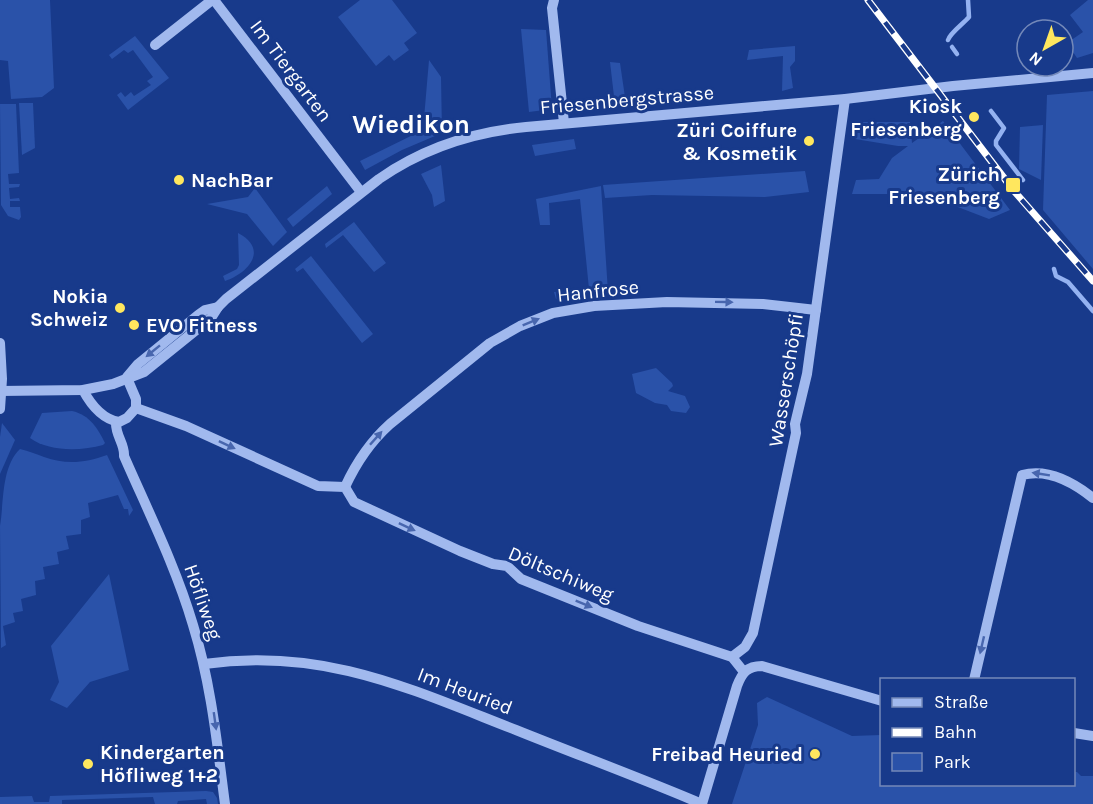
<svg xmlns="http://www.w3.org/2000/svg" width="1093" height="804" viewBox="0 0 1093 804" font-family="Karla,sans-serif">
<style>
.green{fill:#2a52a9}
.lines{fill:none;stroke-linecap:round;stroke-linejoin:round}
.stream{stroke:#94b2f1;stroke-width:4.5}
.minor{stroke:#a1b9ee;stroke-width:10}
.rail-casing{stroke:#fff;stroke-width:7}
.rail{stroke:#183a8b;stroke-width:4.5;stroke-dasharray:14;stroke-linecap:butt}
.oneway{fill:#4866ae}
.poi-dot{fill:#ffe75e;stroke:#183a8b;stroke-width:2}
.labels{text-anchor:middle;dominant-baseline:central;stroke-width:6;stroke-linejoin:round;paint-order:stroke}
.street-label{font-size:20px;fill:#fff;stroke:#183a8b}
.poi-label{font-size:20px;font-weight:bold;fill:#fff;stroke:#183a8b;text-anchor:end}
.district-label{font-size:26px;font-weight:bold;fill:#fff;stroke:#183a8b}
</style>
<rect width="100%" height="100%" fill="#183a8b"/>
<g class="green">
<polygon points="0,0 50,0 54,88 42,97 11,99 8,61 0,60"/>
<polygon points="360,0 392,0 417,33 404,43 409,50 394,61 389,55 376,66 338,17"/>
<polygon points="1088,0 1093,0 1093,53 1077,58 1067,43 1083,32 1070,15"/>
<polygon points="521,29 546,30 552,109 529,112"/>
<polygon points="135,36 169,78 128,110 117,95 121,92 125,97 131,92 134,96 151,85 147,81 153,77 133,50 128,53 124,50 112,59 109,55"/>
<polygon points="795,46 795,61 790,67 793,88 782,91 783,56 747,60 749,50"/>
<polygon points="429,60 441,77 442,133 402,150 365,170 360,161 423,130"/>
<polygon points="610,62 620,63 626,104 615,105"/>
<polygon points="1093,91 1093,269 1043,210 1047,95"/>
<polygon points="19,103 33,103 35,148 22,155"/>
<polygon points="0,104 16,104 19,173 8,174 9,184 20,184 19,187 9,188 10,199 19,198 20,201 10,201 10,207 20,207 21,217 19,220 8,216 1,205"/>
<polygon points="943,121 1010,210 989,219 924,194 852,194 856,180 879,179 892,158 908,146 898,146 855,139 861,122 910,122 912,143"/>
<polygon points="1043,125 1041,180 1019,169 1020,127"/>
<polygon points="574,139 576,149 535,156 532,145"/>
<polygon points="441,165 445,201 434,207 432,195 421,174"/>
<polygon points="805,171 809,192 765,197 652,195 605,198 603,185"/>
<polygon points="327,186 332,194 293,227 287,219"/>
<polygon points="601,186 608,292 556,299 554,292 589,289 580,199 549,203 550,225 540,225 536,199"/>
<polygon points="255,188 287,232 273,246 247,214 207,204 248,197"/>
<polygon points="354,222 386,263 374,272 343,235 326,248 325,244"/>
<path d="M238 233C269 249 249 273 225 281L223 276 237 269 239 265Z"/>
<polygon points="311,256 373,334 362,343 303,268 297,272 295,269"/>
<polygon points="656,368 672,383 673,386 668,391 685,396 690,407 686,413 671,411 667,405 655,403 636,393 632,374"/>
<path d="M72 411C90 415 98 429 105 443L103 445C81 451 49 452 30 438L42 413Z"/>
<polygon points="2,423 15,440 0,474 0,437"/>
<path d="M20 449C29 451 36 454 44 457 66 465 85 463 107 455L133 510 129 516 128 509H124L118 495 88 503 90 517 81 520V534L66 536 69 549 57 552 59 564 43 567 45 579 35 581 36 595 21 599 23 611 13 613 15 622 3 626 6 645 1 648 0 526C4 503 1 467 20 449Z"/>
<polygon points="109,574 129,670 90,682 67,708 50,700 59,682 51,646"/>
<polygon points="767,697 852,736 881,735 882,784 1074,784 1074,772 1077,772 1081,776 1093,776 1093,804 732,804 758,725 757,703"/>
<polygon points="206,791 213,792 217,798 218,804 207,804 206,799 178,801 177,804 155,804 153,797 62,800 62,804 0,804 0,797 32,796 34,802 49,802 50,796"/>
</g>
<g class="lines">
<g class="stream">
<path d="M948 40C950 33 963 24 969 17L968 0"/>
<polyline points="952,47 957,54"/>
<polyline points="991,111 1004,128 996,141 996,145 1023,180"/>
<polyline points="1054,269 1056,276 1068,282 1093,311"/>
</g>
<g class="minor">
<polyline points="214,0 361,192"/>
<polyline points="554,0 552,8 564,123"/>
<polyline points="155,45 212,0"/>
<polyline points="0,343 2,379 0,409"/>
<polyline points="127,377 138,364 198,315 205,310 218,307"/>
<path d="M83 390C91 405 102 419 119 422L127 418 136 408V399L127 378"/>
<path d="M0 391 83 390 113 384 144 372 211 318 218 307 226 299 379 179C422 149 474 132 526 127L845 99 953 86 1093 73"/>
<polyline points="136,408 186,426 318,486 345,487 354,502 460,551 493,564 507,566 521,579 638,626 732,657 744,672"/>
<path d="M116 422C115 435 125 444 124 456 148 511 176 567 193 625 211 683 217 743 225 804"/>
<path d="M345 487C356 463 370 442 390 424L490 343 520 326 553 313 594 306 667 302 763 304 816 310"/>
<polyline points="732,657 745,647 753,633 796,433 795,424 807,374 845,99"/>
<path d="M204 664C323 647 408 688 516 730 578 755 641 778 702 804"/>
<path d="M974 680 1022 475C1048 468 1073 482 1093 498"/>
<polyline points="1074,733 1093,736"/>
<path d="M702 804 737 686C742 673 747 666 762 666L882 701"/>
</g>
<g class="rail-casing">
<polyline id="rail" points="868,0 1014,191 1093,281"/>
</g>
<use href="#rail" class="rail"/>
</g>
<defs><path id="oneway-solid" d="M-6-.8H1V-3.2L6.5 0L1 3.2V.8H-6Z" transform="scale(1.5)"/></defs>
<g class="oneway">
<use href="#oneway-solid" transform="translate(724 302) rotate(1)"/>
<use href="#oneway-solid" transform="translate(531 322) rotate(-22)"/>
<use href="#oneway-solid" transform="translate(153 351) rotate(141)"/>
<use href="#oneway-solid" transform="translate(376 438) rotate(-48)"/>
<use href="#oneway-solid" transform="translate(227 445) rotate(25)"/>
<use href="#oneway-solid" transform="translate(1041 474) rotate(-171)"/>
<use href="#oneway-solid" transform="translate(407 527) rotate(25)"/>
<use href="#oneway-solid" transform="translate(584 604) rotate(22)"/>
<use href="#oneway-solid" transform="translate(982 645) rotate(103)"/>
<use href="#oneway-solid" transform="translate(215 721) rotate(82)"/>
</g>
<g class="poi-dot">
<circle cx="974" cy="117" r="6"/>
<circle cx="809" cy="141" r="6"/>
<circle cx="179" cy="180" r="6"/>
<rect x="1005" y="177" width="16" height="16" rx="3"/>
<circle cx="120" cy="308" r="6"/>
<circle cx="134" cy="325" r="6"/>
<circle cx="815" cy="754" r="6"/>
<circle cx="88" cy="764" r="6"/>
</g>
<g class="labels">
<g class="street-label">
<text transform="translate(291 71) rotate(53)">Im Tiergarten</text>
<text transform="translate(627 100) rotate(-5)">Friesenbergstrasse</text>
<text transform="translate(598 291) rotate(-6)">Hanfrose</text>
<text transform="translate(786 380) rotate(-81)">Wasserschöpfi</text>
<text transform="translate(561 574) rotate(23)">Döltschiweg</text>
<text transform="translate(203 602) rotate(71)">Höfliweg</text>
<text transform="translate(465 691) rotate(21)">Im Heuried</text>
</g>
<g class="poi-label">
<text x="962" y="106">Kiosk<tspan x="962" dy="23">Friesenberg</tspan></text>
<text x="797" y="130">Züri Coiffure<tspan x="797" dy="23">&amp; Kosmetik</tspan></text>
<text x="1000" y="174">Zürich<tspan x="1000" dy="23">Friesenberg</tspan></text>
<text x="191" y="180" text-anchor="start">NachBar</text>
<text x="108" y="296">Nokia<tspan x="108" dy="23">Schweiz</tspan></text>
<text x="146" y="325" text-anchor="start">EVO Fitness</text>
<text x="100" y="752" text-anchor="start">Kindergarten<tspan x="100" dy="23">Höfliweg 1+2</tspan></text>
<text x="803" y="754">Freibad Heuried</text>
</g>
<g class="district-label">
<text x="411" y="124">Wiedikon</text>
</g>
</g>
<rect x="880" y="678" width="195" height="108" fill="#183a8b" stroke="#7489b9" stroke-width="1.5"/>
<rect x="892" y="698" width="30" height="9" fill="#a1b9ee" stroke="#7489b9" stroke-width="1.5"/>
<text x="934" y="708" font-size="18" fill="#ffffff">Straße</text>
<rect x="892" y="728" width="30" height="9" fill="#ffffff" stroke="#7489b9" stroke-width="1.5"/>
<text x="934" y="738" font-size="18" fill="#ffffff">Bahn</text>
<rect x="892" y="753" width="30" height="18" fill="#2a52a9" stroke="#7489b9" stroke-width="1.5"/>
<text x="934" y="768" font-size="18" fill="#ffffff">Park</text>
<g transform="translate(1045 48) rotate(220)"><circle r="28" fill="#183a8b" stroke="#7489b9" stroke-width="1.5"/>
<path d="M0-4.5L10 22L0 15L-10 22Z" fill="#ffe75e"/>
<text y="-9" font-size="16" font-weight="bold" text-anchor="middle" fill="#ffffff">N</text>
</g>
</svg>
